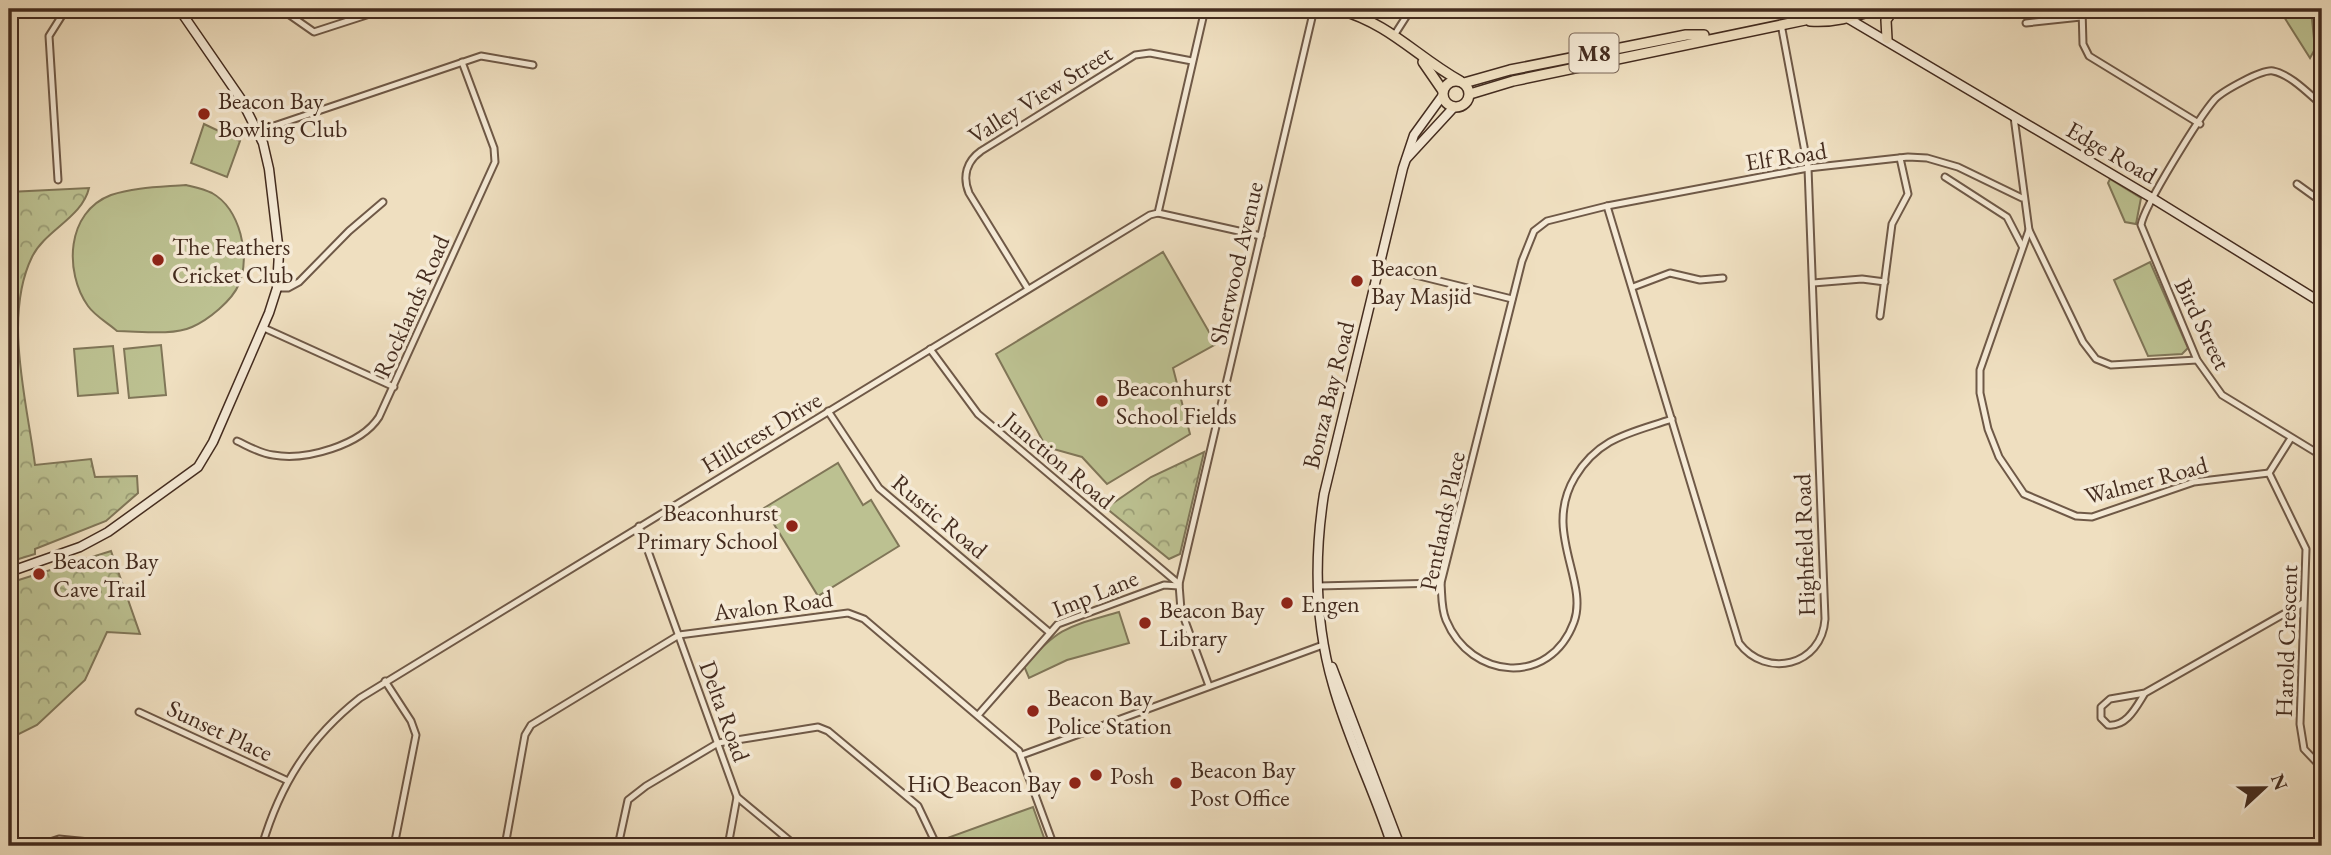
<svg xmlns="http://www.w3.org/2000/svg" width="2331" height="855" viewBox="0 0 2331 855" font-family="'EB Garamond',serif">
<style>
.grass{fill:#bcc191;stroke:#807658;stroke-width:2}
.forest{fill:url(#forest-crowns);stroke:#807658;stroke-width:2}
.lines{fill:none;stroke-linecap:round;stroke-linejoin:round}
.street-casing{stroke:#6f5947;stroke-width:9}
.secondary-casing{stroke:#442c1f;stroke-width:11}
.primary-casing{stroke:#442c1f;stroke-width:12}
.street{stroke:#f5ead6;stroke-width:5}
.secondary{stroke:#f5ead6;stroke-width:8}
.primary{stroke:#efdfc0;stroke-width:9}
.poi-dot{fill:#8f2418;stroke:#f5ead6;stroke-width:2.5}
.labels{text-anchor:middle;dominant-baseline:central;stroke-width:7;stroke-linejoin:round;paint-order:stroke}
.shield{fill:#f5ead6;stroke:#796556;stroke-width:2}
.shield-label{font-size:23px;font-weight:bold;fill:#442c1f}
.street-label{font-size:24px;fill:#442c1f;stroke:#f5ead6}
.poi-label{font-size:24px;fill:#442c1f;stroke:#f5ead6;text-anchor:start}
</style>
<defs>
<pattern id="forest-crowns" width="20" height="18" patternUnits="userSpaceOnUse" patternTransform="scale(1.75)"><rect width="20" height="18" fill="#bcc191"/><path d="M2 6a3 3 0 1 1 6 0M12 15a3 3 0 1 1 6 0" fill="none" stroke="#9a9d76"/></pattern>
</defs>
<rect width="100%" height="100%" fill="#efdfc0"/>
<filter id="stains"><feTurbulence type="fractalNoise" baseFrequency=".00286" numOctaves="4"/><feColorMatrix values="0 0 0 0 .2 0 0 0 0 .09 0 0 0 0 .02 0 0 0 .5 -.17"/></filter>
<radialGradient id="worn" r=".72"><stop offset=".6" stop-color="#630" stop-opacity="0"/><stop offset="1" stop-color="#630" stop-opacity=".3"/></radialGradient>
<g class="grass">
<polygon points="2279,9 2311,9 2315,49 2310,58"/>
<polygon points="204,124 240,141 227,177 191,163"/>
<polygon points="2110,179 2141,198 2136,224 2125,222 2108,183"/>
<path d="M186 185C194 187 204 189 212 193 240 209 251 256 239 284 232 301 208 320 192 327 172 336 139 331 117 331 108 323 95 316 88 306 64 272 66 212 111 195 134 187 162 187 186 185Z"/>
<polygon points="1163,252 1216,344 1173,368 1190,434 1107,484 1082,457 1046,447 996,354"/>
<polygon points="2150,262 2188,348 2182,354 2148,356 2114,280"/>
<polygon points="161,345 166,395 129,398 124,349"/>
<polygon points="113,346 118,393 78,396 74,349"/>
<polygon points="838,463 863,505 871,500 899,546 818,596 764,508"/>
<path d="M1119 612 1129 643 1067 660 1029 678 1024 666C1060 626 1068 627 1119 612Z"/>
<polygon points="1033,807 1047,846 941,846 939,841"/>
</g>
<g class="forest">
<path d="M89 188C82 218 45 230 32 257 3 316 27 402 35 465L91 459 95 477 137 476 138 493 106 521 35 549V554L9 562V192Z"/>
<polygon points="1204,452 1180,554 1169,559 1106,508 1151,477"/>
<polygon points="111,551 140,634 107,632 85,680 37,725 9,739 9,583"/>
</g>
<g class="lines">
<g class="street-casing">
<g id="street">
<polyline points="281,9 314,32 385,9"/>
<polyline points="2082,9 2083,44 2089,56 2200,124"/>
<polyline points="2026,23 2081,17"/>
<polyline points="1395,34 1411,9"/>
<path d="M2322 105C2309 94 2290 74 2273 71 2262 69 2223 91 2215 99 2200 116 2144 206 2141 225L2197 360 2222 395 2322 456"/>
<polyline points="2014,117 2029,230 2083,342 2096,359 2111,365 2197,360"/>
<polyline points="259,131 481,56 533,65"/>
<polyline points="1945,177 2007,217 2022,246"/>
<polyline points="58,180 49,36 66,9"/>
<polyline points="2297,184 2322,202"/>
<path d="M1607 206 1739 643C1766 679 1822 666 1825 619L1808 168 1781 24"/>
<polyline points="1158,213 1261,236"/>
<polyline points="2029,230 1980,370 1980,393 1988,429 1999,457 2024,494 2076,516 2092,517 2194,482 2269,473"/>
<polyline points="1379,266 1512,299"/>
<polyline points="1813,283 1862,279 1885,282"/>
<polyline points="1633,287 1670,273 1700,280 1723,278"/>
<polyline points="277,288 288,288 299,282 349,231 383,202"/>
<path d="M1028 289 969 193C962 176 967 161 981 151L1135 55 1150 53 1192 61"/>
<polyline points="1880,316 1892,224 1908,194 1900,158"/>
<polyline points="264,328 394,387"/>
<polyline points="930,349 978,414 1179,584"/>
<polyline points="828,411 879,488 1049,632"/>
<path d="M1672 419C1631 433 1599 437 1575 477 1542 532 1589 580 1574 622 1550 687 1471 680 1446 620 1441 608 1442 595 1441 583L1522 261 1534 231 1547 221 1607 206 1808 168 1908 157 1927 158 1958 167 2022 198"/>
<polyline points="2291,438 2269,473 2306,549 2300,724 2304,749 2322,768"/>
<path d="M237 441C248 446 261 454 273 455 306 461 361 445 379 417L495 162 494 148 462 62"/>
<polyline points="639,526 737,797 796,846"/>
<polyline points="1318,586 1441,583"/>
<polyline points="385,681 411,721 416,735 394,846"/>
<polyline points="1209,686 1181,610 1179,584 1314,9"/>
<path d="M2145 693C2136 707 2127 727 2108 725L2101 718V707L2110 699 2145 693 2303 603"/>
<polyline points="139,712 286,780"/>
<polyline points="979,714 1058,624 1164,585 1179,586"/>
<polyline points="1022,755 1323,645"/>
<polyline points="38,846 59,839 130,846"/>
<path d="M262 846C280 785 309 738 360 698L1150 215 1158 213 1205 9"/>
<polyline points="505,846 525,735 531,725 679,635 848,613 864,619 1019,751 1054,846"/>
<polyline points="618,846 628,800 646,786 718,743 818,727 828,731 918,806 937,846"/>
<polyline points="728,846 737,797"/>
</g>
</g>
<g class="secondary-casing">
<g id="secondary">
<polyline points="1849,19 2152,198 2322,303"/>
<polyline points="1407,158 1454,107"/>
<polyline points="9,572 80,547 108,532 198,467 213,442 269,313 277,288 279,253 269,169 263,143 241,99 179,9"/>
<polyline points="1332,667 1400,846"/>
<path d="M1392 846C1375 792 1348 740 1333 685 1315 623 1314 558 1324 494L1403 168 1414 135 1443 95"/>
</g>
</g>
<g class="primary-casing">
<g id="primary">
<path d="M1338 9C1392 25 1414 55 1460 81"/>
<path d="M1810 21C1834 23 1855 16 1878 9"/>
<polyline points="1887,39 1886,20 1894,9"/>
<polyline points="1423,62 1443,91"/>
<circle cx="1456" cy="94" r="13"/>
<polyline points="1464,83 1510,70 1686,35 1704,35"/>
<polyline points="1470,94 1513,81 1805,20 1838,9"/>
</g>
</g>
<use href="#street" class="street"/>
<use href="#secondary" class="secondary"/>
<use href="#primary" class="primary"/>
</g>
<g class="poi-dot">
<circle cx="204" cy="114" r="7"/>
<circle cx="158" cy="260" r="7"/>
<circle cx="1357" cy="281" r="7"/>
<circle cx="1102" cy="401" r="7"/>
<circle cx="792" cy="526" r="7"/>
<circle cx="39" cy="574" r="7"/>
<circle cx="1287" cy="603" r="7"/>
<circle cx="1145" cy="623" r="7"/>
<circle cx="1033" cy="711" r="7"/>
<circle cx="1096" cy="775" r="7"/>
<circle cx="1075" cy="783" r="7"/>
<circle cx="1176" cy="783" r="7"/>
</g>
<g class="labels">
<rect class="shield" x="1569.5" y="33.5" width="49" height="39" rx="5"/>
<g class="shield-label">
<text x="1594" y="53">M8</text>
</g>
<g class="street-label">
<text transform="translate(1040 94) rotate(-32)">Valley View Street</text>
<text transform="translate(2112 152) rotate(30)">Edge Road</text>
<text transform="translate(1786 156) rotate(-9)">Elf Road</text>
<text transform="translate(1236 263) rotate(-77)">Sherwood Avenue</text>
<text transform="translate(411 306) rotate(-66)">Rocklands Road</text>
<text transform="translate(2203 324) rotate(64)">Bird Street</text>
<text transform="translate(1328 395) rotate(-76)">Bonza Bay Road</text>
<text transform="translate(761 432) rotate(-31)">Hillcrest Drive</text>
<text transform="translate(1059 460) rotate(40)">Junction Road</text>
<text transform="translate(2146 480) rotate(-15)">Walmer Road</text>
<text transform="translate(940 516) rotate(40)">Rustic Road</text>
<text transform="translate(1442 521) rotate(-78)">Pentlands Place</text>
<text transform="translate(1804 545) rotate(-92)">Highfield Road</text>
<text transform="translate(1095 593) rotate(-22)">Imp Lane</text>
<text transform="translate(773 605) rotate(-7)">Avalon Road</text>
<text transform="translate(2286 641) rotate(-88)">Harold Crescent</text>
<text transform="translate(725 711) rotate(70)">Delta Road</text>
<text transform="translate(220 730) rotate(25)">Sunset Place</text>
</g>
<g class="poi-label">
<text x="218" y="100">Beacon Bay<tspan x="218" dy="28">Bowling Club</tspan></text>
<text x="172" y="246">The Feathers<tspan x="172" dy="28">Cricket Club</tspan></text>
<text x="1371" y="267">Beacon<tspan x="1371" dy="28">Bay Masjid</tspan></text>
<text x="1116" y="387">Beaconhurst<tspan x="1116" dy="28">School Fields</tspan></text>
<text x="778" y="512" text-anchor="end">Beaconhurst<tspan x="778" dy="28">Primary School</tspan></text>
<text x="53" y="560">Beacon Bay<tspan x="53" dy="28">Cave Trail</tspan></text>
<text x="1301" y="603">Engen</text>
<text x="1159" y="609">Beacon Bay<tspan x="1159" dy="28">Library</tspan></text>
<text x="1047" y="697">Beacon Bay<tspan x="1047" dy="28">Police Station</tspan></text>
<text x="1190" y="769">Beacon Bay<tspan x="1190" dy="28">Post Office</tspan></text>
<text x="1110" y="775">Posh</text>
<text x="1061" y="783" text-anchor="end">HiQ Beacon Bay</text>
</g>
</g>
<rect width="2331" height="855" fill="none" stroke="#efdfc0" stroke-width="35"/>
<rect x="10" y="10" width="2310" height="834" fill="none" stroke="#442c1f" stroke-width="3.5"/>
<rect x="18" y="18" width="2296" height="820" fill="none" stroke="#442c1f" stroke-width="2"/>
<g transform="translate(2264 788) rotate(68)" stroke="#f5ead6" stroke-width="5" paint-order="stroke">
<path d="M0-5L12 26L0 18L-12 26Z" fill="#442c1f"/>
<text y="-10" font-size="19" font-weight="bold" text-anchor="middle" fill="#442c1f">N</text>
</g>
<rect width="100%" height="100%" filter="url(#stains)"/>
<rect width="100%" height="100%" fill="url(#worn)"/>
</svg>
